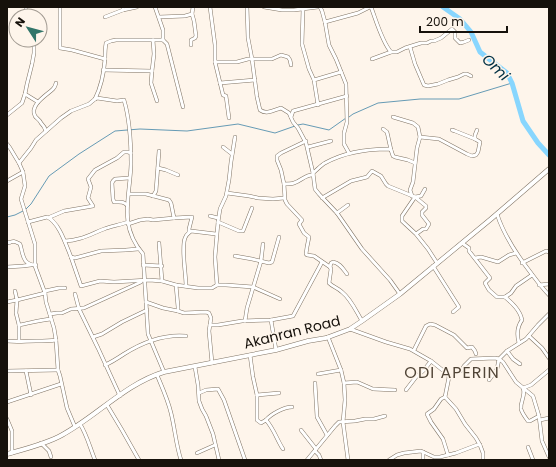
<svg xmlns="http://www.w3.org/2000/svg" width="556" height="467" viewBox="0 0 556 467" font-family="Poppins,sans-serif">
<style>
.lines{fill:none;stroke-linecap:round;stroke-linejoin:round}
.stream{stroke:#669bb5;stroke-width:1}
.river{stroke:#88d6fe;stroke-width:5}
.street-casing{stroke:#807465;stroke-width:4}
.secondary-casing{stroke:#807465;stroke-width:5}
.street{stroke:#fff;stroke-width:3}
.secondary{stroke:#fff;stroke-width:4}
.labels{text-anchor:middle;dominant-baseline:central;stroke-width:3;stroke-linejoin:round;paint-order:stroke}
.street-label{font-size:14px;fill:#16110b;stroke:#fef5eb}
.water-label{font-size:15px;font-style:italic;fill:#003043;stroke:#fef5eb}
.quarter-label{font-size:16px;letter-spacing:1px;fill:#514537;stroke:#fef5eb}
</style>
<rect width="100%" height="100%" fill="#fef5eb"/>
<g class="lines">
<g class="stream">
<polyline points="349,117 353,114 378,103 420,99 459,99 512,83"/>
<polyline points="298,125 303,124 329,130 346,118"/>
<polyline points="26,209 31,204 49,176 79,154 115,131 140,129 187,131 238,124 275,133 295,126"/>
<polyline points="7,217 15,215 23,211"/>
</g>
<polyline class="river" points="443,7 460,19 471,32 480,52 507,73 512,83 523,121 538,143 549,155"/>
<g class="street-casing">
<g id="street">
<polyline points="26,7 26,11 31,16"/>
<polyline points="60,7 60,48 72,50 105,59"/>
<polyline points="155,7 163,30 163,40 167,44 183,107"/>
<polyline points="210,7 215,45 215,62 223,95 226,96 229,118"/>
<path d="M247 7 248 38 252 59 257 97 260 110C267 115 274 110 281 108L289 113 293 122 298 128 306 143 313 173 315 189 319 194 337 213 362 249 390 280 400 294"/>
<polyline points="264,7 282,10 294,10 318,7"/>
<polyline points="320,7 322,11 325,22 329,45 336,59 346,84 347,122 344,133 344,144 349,153"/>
<path d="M371 7C376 20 382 42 391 52"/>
<polyline points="303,9 302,44 309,69 314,80"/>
<polyline points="123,10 137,7"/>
<polyline points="105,17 123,10 123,7"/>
<polyline points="159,17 185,16 192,14"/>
<polyline points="325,22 358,13 370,7"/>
<polyline points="34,40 34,53 32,64 27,84 25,94 38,102"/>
<polyline points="191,45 191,40 195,38 196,36 194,21 192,14 193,7"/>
<polyline points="410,47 415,64 424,85 428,86 438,84 448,80 458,77 464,74 467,74 471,76"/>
<polyline points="372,59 391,52 397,52 405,48 421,43 427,43 431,41 434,41 441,38 452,29 455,32 455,38 460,43 464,42 469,40"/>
<polyline points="215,62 237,62 248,59 272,59 281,55 288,57 290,60 291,65"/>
<polyline points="103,70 152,71 154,54 153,40"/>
<polyline points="152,71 151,83 157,101"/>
<polyline points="220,83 255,80"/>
<path d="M95 99C101 87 104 72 105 59 105 53 105 49 106 43L111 41 116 40H163"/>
<polyline points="318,105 314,80 341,72"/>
<polyline points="7,115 22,103 25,94"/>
<polyline points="291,117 293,111 347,96"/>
<polyline points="393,117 413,123 418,127 420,137 417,148 413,182 410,190 412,196"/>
<polyline points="383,129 387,132 391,150"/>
<path d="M46 131C45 128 43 125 41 123 40 120 36 118 35 116 29 105 47 95 53 89 55 87 55 86 56 83"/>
<polyline points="420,137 439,139 467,154 472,156 476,155 478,152 480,142 475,139 455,131 452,130"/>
<polyline points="475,139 475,135 477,130"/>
<path d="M306 141 281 153 277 156V160L281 170 284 184 285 200 287 204 302 220 299 224 304 233 309 237 307 247 306 254 307 255 314 256 330 267 331 269 329 283C333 287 338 288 342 292 351 299 356 311 362 321"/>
<polyline points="7,144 10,148 19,163 23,172 25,186 21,199 35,244 35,266 45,293 46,302 54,328 56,340 58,370 60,376 67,408 75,427"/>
<polyline points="223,147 232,154"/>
<polyline points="308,147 331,141"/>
<path d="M19 163 31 148 36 140 61 118 71 111 89 104 95 99 97 98 117 101 124 100C130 120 131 143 131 164 130 198 118 225 143 254L148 334 164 372"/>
<polyline points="158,168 166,170 178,175"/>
<path d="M313 173C317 170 321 165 325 163 345 152 367 149 389 149L391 150 393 156 395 157 408 160 415 163"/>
<polyline points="7,181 23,172"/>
<path d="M284 184C288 184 291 184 294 183 301 181 306 174 313 175"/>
<polyline points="227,193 249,196 258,198 273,199 284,198"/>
<polyline points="129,194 146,194 169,200 171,203 174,218 192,217 189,229 189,232"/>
<polyline points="153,196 156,191 159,151"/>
<polyline points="322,198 351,181 367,177 372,171 381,176 386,184 388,186 415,197 421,196 425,189"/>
<path d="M127 205C123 201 120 202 114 202L113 199 112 183 113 181 115 179 129 178"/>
<polyline points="337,213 348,205"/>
<path d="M497 214C504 236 517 255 531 273 537 281 542 288 549 295"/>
<polyline points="210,216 218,218"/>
<polyline points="50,217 64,211 93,206 88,198 91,187 88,179 95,170 117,158 124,152 128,152 131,153"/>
<path d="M28 222 47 217C59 222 66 245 71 257L75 258 101 251 126 250 138 249"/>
<polyline points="218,222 239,231 243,231 252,208"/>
<polyline points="128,224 140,220 148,219 153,220 174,218"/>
<polyline points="416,234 423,229 426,229 429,224 422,215 422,212 426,208 426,206 415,197 402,216 402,221 416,234 428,249 437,263"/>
<path d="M65 241C79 241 91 234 104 229 111 226 120 225 128 222"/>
<path d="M7 242 9 243C13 240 16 242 20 244 23 253 22 265 36 265"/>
<polyline points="159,243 162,281"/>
<polyline points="462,243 469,248 469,251 490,278 485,283 489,290 497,297 505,297 511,293 516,286 532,275"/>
<polyline points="235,256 252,259 269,263 272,262 279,237"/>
<polyline points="71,257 81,286 100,281 114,282 149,280 162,281 176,285 198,288 212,288 217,285 226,285 253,287 280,299"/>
<polyline points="475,258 481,257 498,262 509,255 516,253"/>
<polyline points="522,263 546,251 549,252"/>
<polyline points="143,265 162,266"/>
<polyline points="433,266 459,307 453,312"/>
<polyline points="7,267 23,266 31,265"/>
<path d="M330 267 331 263 333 262C340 263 343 269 347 274"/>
<polyline points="176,285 178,307 178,311 184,313 206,312 209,313 211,318 209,331 212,363"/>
<polyline points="217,285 215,257 218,222 220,209 226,196 229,180 231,162 235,137"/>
<polyline points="539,285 549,284"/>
<path d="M186 286C186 273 181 249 185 238 186 234 189 233 191 231L216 234"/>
<polyline points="15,291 17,300 16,313 19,325 19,341"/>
<polyline points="45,291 59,288 65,288"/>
<polyline points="75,294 79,309 98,348 120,396"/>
<path d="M505 297C512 303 520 310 522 320 517 327 517 336 519 343"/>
<polyline points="7,302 17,300 45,293"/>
<polyline points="146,302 163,308 178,311"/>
<polyline points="50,314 57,313 62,313 71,309 84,308 141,282"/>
<polyline points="271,320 276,350"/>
<polyline points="245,321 247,308 261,261 263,244"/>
<path d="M19 325C30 323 40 320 51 319"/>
<polyline points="210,325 218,325 242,321 271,320 293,316 322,262"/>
<polyline points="350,329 386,342 410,349 431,361 445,372 449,377 445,397 456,409 465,424 476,438 480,445 483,453 483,460"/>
<polyline points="529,336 542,348 549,358"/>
<polyline points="93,337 102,334 122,322 147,310"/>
<polyline points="328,337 341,370 344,383 345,400 343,422 348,460"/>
<path d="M7 341C17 342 26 341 36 341 43 341 49 341 56 340"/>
<polyline points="414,350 426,326 430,324 435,325 454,335 467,348 472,347 475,351 476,354"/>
<polyline points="507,351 513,359 520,364"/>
<path d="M250 355 253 377 257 395V420L261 423 266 420C274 429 277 440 283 449"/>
<path d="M105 365C112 362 118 358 124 354 143 342 163 334 186 336"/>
<polyline points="195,367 198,385 199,401 202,409 206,416 213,434 219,460"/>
<polyline points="7,371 58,370"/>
<polyline points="26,371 31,395"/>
<polyline points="461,371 464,366 471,359 495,358 499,359 503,362 516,382 533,396 539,416 542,441 549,457"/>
<polyline points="318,374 341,370"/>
<path d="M157 375C162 387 168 400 171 413 175 429 176 445 181 460"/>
<polyline points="489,380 497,369 499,359 507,351 526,339 538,325 549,314"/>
<polyline points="315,383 317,417 327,435"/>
<polyline points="344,383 357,382 373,389 395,390"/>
<polyline points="406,390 416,377 424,370 431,361"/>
<polyline points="199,393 206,390 218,389 224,400 245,460"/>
<polyline points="257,395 279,393"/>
<polyline points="445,397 441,399 434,409 427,414 431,422 443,439 448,455"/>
<polyline points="7,402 61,384"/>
<polyline points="107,405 122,430 139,460"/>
<path d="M539 416 530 421H528C525 417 522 413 521 409 520 401 526 396 523 388L531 385 549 370"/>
<polyline points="7,419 12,431 12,453"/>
<path d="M266 420C271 414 284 407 292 407"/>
<polyline points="540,420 549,418"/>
<path d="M80 424C87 435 90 448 95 460"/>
<polyline points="301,430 316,449"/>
<polyline points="41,443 49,451 51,457"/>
<polyline points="528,447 533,460"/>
<polyline points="315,451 319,455 321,460"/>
<polyline points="423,452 423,460"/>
<polyline points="197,453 215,445"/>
<polyline points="307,460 335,426 339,422 355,421 365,419 374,419 385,416"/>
<polyline points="389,460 397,455 404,453 421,451 434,457 440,457 456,453 477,445 480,445"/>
</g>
</g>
<g class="secondary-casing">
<path id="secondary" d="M7 454C25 449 46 444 62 435 97 416 125 384 164 372L276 350 308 341 326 338 350 329 362 321 400 294 491 219 549 169"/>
</g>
<use href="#street" class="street"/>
<use href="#secondary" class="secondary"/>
</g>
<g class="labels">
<g class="street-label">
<text transform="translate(292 332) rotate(-14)">Akanran Road</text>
</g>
<g class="water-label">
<text transform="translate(496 67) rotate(44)">Omi</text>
</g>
<g class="quarter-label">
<text x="452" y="372">ODI APERIN</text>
</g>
</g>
<rect width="556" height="467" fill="none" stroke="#16110b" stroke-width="16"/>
<g transform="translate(28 28) rotate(306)"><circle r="19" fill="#fef5eb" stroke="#a19a91"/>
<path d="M0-3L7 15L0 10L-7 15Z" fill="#317569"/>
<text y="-6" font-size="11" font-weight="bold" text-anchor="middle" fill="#16110b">N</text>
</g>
<path d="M420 26v6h87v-6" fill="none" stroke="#16110b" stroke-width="2"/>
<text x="426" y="26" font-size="12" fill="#16110b" stroke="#fef5eb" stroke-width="3" paint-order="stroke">200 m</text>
</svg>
